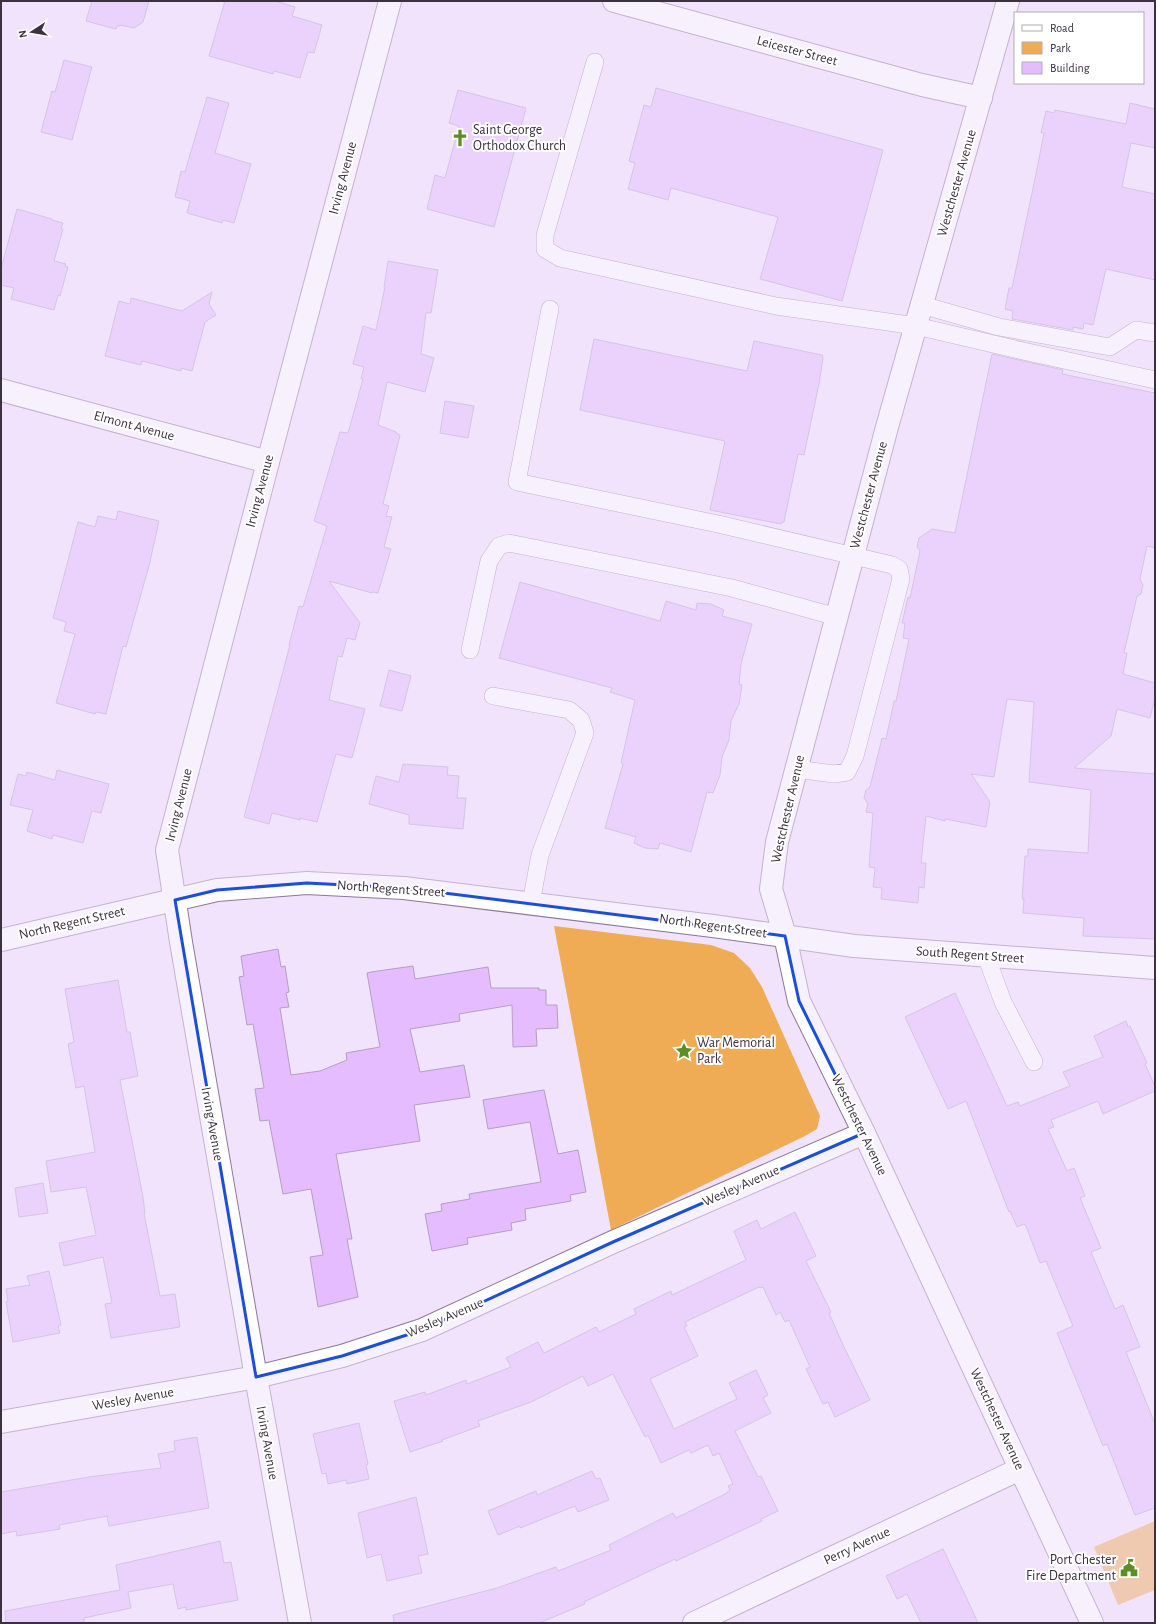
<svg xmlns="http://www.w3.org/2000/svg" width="1156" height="1624" viewBox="0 0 1156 1624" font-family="'Alegreya Sans',sans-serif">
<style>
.green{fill:#efac54}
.building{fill:#e4bcff;stroke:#b59ec5}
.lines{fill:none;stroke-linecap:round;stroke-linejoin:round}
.service-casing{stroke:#8d779c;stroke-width:18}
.minor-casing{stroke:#8d779c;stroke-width:24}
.tertiary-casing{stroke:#8d779c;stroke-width:24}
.secondary-casing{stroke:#8d779c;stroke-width:24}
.service{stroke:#fff;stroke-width:17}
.minor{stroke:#fff;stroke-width:22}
.tertiary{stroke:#fff;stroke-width:22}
.secondary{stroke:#fff;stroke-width:22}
.marked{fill:none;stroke:#1d4ed8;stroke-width:3;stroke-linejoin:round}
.labels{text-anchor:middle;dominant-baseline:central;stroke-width:4;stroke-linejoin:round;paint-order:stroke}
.street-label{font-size:14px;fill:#3b3141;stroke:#fff}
.poi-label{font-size:14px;fill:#3b3141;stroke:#fff;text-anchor:start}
</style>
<rect width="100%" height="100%" fill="#f1e3fb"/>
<g class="green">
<polygon points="554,926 711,945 734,953 750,968 762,987 820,1116 817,1129 805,1136 611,1230"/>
<polygon points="1155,1521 1155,1590 1118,1605 1094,1547"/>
</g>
<g class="building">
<polygon points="92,1 149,1 143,22 134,28 120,25 120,26 117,26 116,29 86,21"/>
<polygon points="225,1 275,1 295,7 292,16 322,25 314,53 308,52 300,78 274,71 273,74 209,56"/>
<polygon points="64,60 92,67 72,140 41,132 52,91 55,92"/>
<polygon points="656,88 883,150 842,301 760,279 778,217 671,188 668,200 628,189 635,163 629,161 644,105 651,107"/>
<polygon points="458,90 526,108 494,227 427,209 435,175 445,178 459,126 449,123"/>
<polygon points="207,97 229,103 215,153 251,164 234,223 223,220 222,223 187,213 190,201 175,197 181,171 185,172"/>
<polygon points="1130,103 1155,109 1155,148 1131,143 1122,187 1155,194 1155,280 1106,269 1093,325 1084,323 1083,329 1073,327 1073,330 1012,319 1013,311 1005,309 1009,288 1012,288 1036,174 1044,133 1041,133 1046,111 1054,113 1055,110 1126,124"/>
<polygon points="17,209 52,219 52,220 63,223 61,228 63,229 54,261 66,264 65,266 68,267 60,296 58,295 54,310 11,299 14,288 1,285 1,269"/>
<polygon points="388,261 438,270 431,313 426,313 421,354 434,358 425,392 387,382 378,425 396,432 396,433 400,435 383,504 389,506 386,516 392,517 384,547 391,549 378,593 373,592 372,593 329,581 360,623 355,640 347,638 342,657 338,656 329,700 365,709 352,758 336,754 317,822 300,818 300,820 272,813 269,824 244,817 290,645 289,645 299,606 303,607 327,526 314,521 340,432 348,433 363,379 361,379 364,367 353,364 363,326 376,330 385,287 384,287"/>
<polygon points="212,292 209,304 216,315 205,322 192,371 181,368 181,371 142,361 141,365 105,356 119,301 130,304 131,298 182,311"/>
<polygon points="594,339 747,371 754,341 822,355 823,358 819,384 804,455 798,454 784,522 782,522 781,524 710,510 725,441 580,410"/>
<polygon points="992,354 1063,370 1062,374 1155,393 1155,548 1147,546 1140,579 1143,585 1141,594 1137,596 1124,653 1127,653 1123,674 1155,683 1155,698 1150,718 1117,709 1111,736 1074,768 1155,774 1155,939 1083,936 1084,918 1023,913 1024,899 1022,899 1025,856 1028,856 1028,849 1088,853 1091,790 1029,782 1034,702 1007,699 994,777 971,774 990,802 986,827 945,819 945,821 926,816 921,863 926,863 924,888 919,887 918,903 881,899 882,888 873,887 875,868 869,867 873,813 866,812 868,804 864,798 866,790 870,787 882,738 886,739 894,701 896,701 909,639 903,638 905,623 902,623 908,597 910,598 920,551 917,547 919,538 932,529 955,533"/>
<polygon points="445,401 474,406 468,438 440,433"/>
<polygon points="118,511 159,521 149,566 126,647 123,646 106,714 96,712 95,714 56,703 75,634 64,631 66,622 53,618 78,522 95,527 98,516 116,520"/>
<polygon points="520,582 660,621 666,601 696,610 697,603 711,604 724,610 722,616 752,624 741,664 739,684 742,685 739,704 731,721 729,740 722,757 720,775 713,793 707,792 691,852 660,843 658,849 645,848 634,843 636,837 605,828 623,764 621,763 635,700 610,692 612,688 499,658"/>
<polygon points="389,670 411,676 402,711 380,706"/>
<polygon points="403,764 448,767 447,775 459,776 457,798 466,798 463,829 409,824 409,815 369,804 376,776 399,782"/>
<polygon points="57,770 109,784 101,813 92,811 83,843 53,835 52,839 27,831 33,810 10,805 18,774 26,776 27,772 55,780"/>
<polygon points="278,949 281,967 285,966 289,992 286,993 289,1007 280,1008 291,1075 320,1071 347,1060 346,1053 380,1047 367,973 371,972 413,966 415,979 488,967 491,988 539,988 539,990 546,990 546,1005 557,1005 558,1028 536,1029 537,1046 513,1047 512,1005 459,1014 460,1021 410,1029 420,1072 464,1065 470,1097 414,1105 420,1141 336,1154 352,1239 347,1239 358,1297 318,1307 310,1257 323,1255 311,1189 283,1194 269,1120 260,1121 255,1089 264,1088 253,1024 247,1025 239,977 244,976 241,956"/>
<polygon points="118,980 127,1032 130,1032 138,1076 120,1080 143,1197 145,1213 144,1213 160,1296 175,1294 180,1327 111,1338 105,1304 112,1303 103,1257 64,1266 59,1243 96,1235 86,1187 51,1192 46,1161 95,1152 84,1086 76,1088 68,1044 74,1042 65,989"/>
<polygon points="955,993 1007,1106 1018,1102 1020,1106 1070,1086 1063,1072 1103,1057 1094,1036 1126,1021 1128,1027 1130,1026 1147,1063 1145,1064 1155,1086 1155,1091 1103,1114 1098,1101 1051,1120 1054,1127 1048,1129 1067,1171 1074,1168 1085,1196 1080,1198 1101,1248 1091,1252 1115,1309 1123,1305 1140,1347 1126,1352 1155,1424 1155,1508 1135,1515 1107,1444 1103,1446 1057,1333 1073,1326 1046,1261 1040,1263 1026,1226 1024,1224 1017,1227 1010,1211 1009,1212 966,1101 948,1109 905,1017"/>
<polygon points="544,1090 558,1154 578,1150 586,1192 570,1195 571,1201 525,1209 526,1220 511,1223 512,1230 467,1238 468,1244 432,1251 425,1214 442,1211 441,1204 470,1199 469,1194 541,1182 530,1122 488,1129 483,1100"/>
<polygon points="43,1183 48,1213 19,1217 15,1188"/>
<polygon points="795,1212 816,1256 806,1261 831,1312 829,1313 844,1347 870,1400 835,1417 828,1402 823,1404 806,1369 810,1367 789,1320 785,1322 780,1312 776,1315 763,1287 760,1288 759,1287 685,1322 687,1326 684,1327 698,1356 650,1379 674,1429 737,1399 729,1383 756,1370 768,1395 763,1398 771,1413 735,1431 758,1477 761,1476 778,1511 761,1519 762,1521 676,1561 675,1559 584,1602 585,1604 539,1623 394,1623 393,1615 497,1588 556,1567 558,1571 611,1550 609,1545 673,1513 676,1518 725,1494 730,1490 728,1486 733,1484 719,1453 713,1456 708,1445 691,1453 689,1450 661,1463 648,1435 645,1437 613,1374 588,1386 583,1376 531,1402 478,1421 480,1426 442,1440 443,1441 410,1452 394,1401 425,1392 426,1395 466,1380 467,1384 511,1367 506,1358 538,1342 544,1353 596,1327 599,1332 636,1314 634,1309 671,1291 672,1295 746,1260 734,1231 757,1220 761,1229"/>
<polygon points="49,1271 61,1325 58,1326 60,1333 13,1342 6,1302 8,1301 6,1289 30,1285 27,1276"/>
<polygon points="359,1423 368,1464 366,1465 369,1479 347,1484 346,1480 328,1484 326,1473 322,1474 313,1434"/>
<polygon points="197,1437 209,1508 109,1526 107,1516 59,1525 60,1529 17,1536 16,1531 1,1534 1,1492 89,1477 161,1468 158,1454 175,1451 174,1441"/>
<polygon points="592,1471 596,1479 600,1478 609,1500 578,1512 575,1506 520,1528 520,1526 498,1535 488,1511 536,1491 537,1495"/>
<polygon points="416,1497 428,1554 418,1556 422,1573 387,1581 381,1554 367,1558 358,1513"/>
<polygon points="220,1541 224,1563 231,1562 238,1600 186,1610 186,1607 178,1609 173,1584 128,1592 131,1608 84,1618 84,1623 6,1623 5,1611 120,1590 116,1565"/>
<polygon points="943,1549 967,1599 978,1623 921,1623 907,1594 897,1599 886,1576"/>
</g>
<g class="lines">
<g class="service-casing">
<g id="service">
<polyline points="595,62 545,235 545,249 560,258 776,306 916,326 1023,351 1155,380"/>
<polyline points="922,305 999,327 1110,347 1136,330 1155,333"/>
<polyline points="550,309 517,482 718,524 892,565 899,569 901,579 855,756 847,772 834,774 796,769"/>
<polyline points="470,650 489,561 499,546 509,543 732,588 837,617"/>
<polyline points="493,696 569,710 581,720 585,733 540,855 531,903"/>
<polyline points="986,956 1003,1002 1034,1062"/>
</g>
</g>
<g class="minor-casing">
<g id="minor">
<polyline points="614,1 922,85 981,98"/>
<polyline points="1,390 268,462"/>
<polyline points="256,1377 300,1623"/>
<polyline points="1,1422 256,1377 342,1356 422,1330 613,1242 864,1133"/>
<polyline points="694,1623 1020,1469"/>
</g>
</g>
<g class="tertiary-casing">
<g id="tertiary">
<polyline points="1,940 217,890 307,883 404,888 713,926 854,946 1155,968"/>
<polyline points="256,1377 181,942 167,850 268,462 390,1"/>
</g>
</g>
<g class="secondary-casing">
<polyline id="secondary" points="1008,1 887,427 777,842 771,889 785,936 799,1001 864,1133 1092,1623"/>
</g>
<use href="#service" class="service"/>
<use href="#minor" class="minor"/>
<use href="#tertiary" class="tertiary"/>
<use href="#secondary" class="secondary"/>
</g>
<path d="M0 0H1156V1624H0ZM307 883 404 888 785 936 799 1001 864 1133 613 1242 422 1330 342 1356 256 1377 175 900 217 890Z" fill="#f1e3fb" fill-opacity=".55" fill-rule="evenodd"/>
<path class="marked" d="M307 883 404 888 785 936 799 1001 864 1133 613 1242 422 1330 342 1356 256 1377 175 900 217 890Z"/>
<defs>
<g id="church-bare" transform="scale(1.38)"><path d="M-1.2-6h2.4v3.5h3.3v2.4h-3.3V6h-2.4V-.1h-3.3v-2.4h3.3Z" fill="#5d8e25" stroke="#fff" stroke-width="2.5" paint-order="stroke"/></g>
<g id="sight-bare" transform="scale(1.38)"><path d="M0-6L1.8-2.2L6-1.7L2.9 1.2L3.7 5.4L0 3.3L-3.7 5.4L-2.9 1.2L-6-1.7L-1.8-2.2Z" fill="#5d8e25" stroke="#fff" stroke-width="2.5" paint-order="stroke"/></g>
<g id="civic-bare" transform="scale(1.38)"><path d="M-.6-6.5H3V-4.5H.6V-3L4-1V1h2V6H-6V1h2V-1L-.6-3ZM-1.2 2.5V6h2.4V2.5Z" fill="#5d8e25" stroke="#fff" stroke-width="2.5" paint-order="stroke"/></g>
</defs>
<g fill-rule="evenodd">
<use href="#church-bare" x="460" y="138"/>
<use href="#sight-bare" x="684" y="1051"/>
<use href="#civic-bare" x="1129" y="1568"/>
</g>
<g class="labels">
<g class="street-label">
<text transform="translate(797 51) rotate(15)">Leicester Street</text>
<text transform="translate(343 178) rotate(-75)">Irving Avenue</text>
<text transform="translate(957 183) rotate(-74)">Westchester Avenue</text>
<text transform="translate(134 426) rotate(15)">Elmont Avenue</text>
<text transform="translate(260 491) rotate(-75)">Irving Avenue</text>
<text transform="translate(869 495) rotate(-75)">Westchester Avenue</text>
<text transform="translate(179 805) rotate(-76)">Irving Avenue</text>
<text transform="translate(788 809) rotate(-77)">Westchester Avenue</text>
<text transform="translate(391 889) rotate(4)">North Regent Street</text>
<text transform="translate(72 923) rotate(-13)">North Regent Street</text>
<text transform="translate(713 926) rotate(8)">North Regent Street</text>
<text transform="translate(970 955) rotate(4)">South Regent Street</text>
<text transform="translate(212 1124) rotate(80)">Irving Avenue</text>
<text transform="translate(859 1125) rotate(64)">Westchester Avenue</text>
<text transform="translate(741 1186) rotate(-24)">Wesley Avenue</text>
<text transform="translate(445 1318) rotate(-23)">Wesley Avenue</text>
<text transform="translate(133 1399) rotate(-10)">Wesley Avenue</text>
<text transform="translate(997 1419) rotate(65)">Westchester Avenue</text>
<text transform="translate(267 1443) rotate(80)">Irving Avenue</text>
<text transform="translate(857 1546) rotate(-25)">Perry Avenue</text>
</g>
<g class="poi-label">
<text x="473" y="130">Saint George<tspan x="473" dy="16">Orthodox Church</tspan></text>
<text x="697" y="1043">War Memorial<tspan x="697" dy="16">Park</tspan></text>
<text x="1116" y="1560" text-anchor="end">Port Chester<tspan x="1116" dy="16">Fire Department</tspan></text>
</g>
</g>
<rect width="1156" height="1624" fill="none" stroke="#3b3141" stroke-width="4"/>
<rect x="1014" y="12" width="130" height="72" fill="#ffffff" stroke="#b1adb3"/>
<rect x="1022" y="25" width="20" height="6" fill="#ffffff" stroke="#b1adb3"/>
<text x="1050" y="32" font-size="12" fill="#3b3141">Road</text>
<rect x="1022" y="42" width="20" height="12" fill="#efac54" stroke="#b1adb3"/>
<text x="1050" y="52" font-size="12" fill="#3b3141">Park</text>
<rect x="1022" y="62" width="20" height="12" fill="#e4bcff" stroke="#b1adb3"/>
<text x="1050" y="72" font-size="12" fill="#3b3141">Building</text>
<g transform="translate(32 32) rotate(258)" stroke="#ffffff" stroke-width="3" paint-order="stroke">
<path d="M0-3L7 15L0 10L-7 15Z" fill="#3b3141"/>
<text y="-6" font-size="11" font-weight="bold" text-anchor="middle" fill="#3b3141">N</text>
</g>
</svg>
